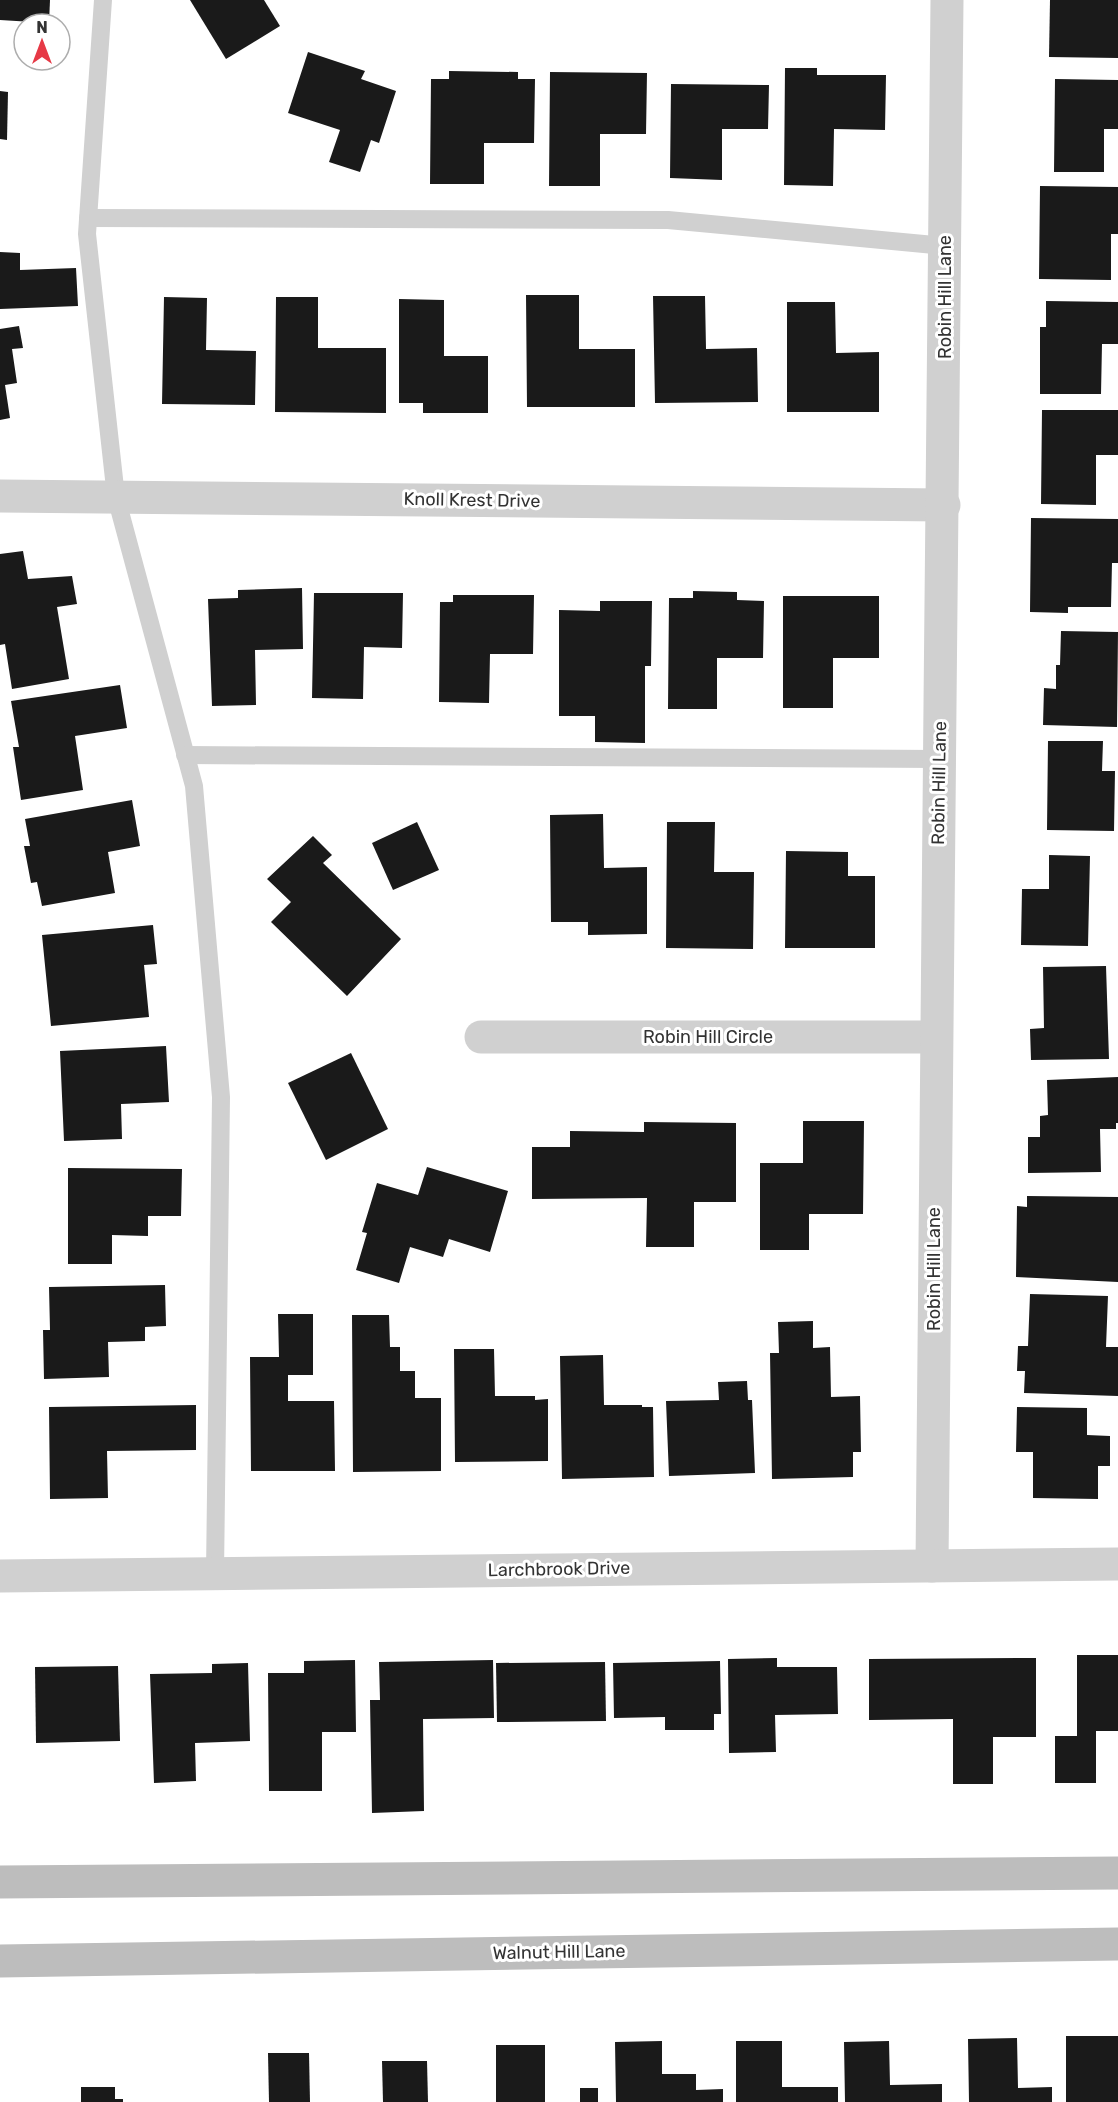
<svg xmlns="http://www.w3.org/2000/svg" width="1118" height="2102" viewBox="0 0 1118 2102" font-family="Rubik,sans-serif">
<style>
.building{fill:#1a1a1a}
.lines{fill:none;stroke-linecap:round;stroke-linejoin:round}
.service{stroke:#d0d0d0;stroke-width:18}
.minor{stroke:#d0d0d0;stroke-width:33}
.secondary{stroke:#bdbdbd;stroke-width:33}
.labels{text-anchor:middle;dominant-baseline:central;stroke-width:6;stroke-linejoin:round;paint-order:stroke}
.street-label{font-size:18px;fill:#333;stroke:#fff}
</style>
<rect width="100%" height="100%" fill="#fff"/>
<g class="building">
<polygon points="0,0 50,0 49,23 0,20"/>
<polygon points="190,0 264,0 280,26 226,59"/>
<polygon points="1050,0 1118,0 1118,58 1049,57"/>
<polygon points="308,52 365,71 361,79 396,91 379,143 371,140 360,172 329,162 340,130 288,113"/>
<polygon points="785,68 817,68 817,75 886,75 885,130 834,129 833,186 784,185"/>
<polygon points="449,71 518,72 518,79 535,79 534,143 484,143 484,184 430,184 431,79 449,79"/>
<polygon points="550,72 647,73 646,134 600,134 600,186 549,186"/>
<polygon points="1055,79 1118,80 1118,129 1104,129 1104,172 1054,172"/>
<polygon points="671,84 769,85 768,129 722,129 722,180 670,178"/>
<polygon points="0,91 8,92 7,140 0,139"/>
<polygon points="1040,186 1118,187 1118,234 1111,234 1111,280 1039,279"/>
<polygon points="0,252 20,253 20,270 76,268 78,306 0,309"/>
<polygon points="526,295 579,295 579,349 635,349 635,407 527,407"/>
<polygon points="653,296 705,296 706,349 757,348 758,402 655,403"/>
<polygon points="164,297 207,298 206,350 256,351 255,405 162,404"/>
<polygon points="276,297 318,297 318,348 386,348 386,413 275,412"/>
<polygon points="399,299 444,300 444,356 488,356 488,413 423,413 423,403 399,403"/>
<polygon points="1046,301 1118,302 1118,344 1102,344 1101,394 1040,394 1040,327 1046,327"/>
<polygon points="787,302 835,302 836,353 879,352 879,412 787,412"/>
<polygon points="19,326 23,348 12,349 17,383 5,385 10,418 0,420 0,329"/>
<polygon points="1042,410 1118,410 1118,455 1096,455 1096,505 1041,504"/>
<polygon points="1031,518 1118,519 1118,563 1112,563 1111,607 1068,607 1068,613 1030,612"/>
<polygon points="23,551 28,579 72,576 77,604 57,607 69,679 12,689 5,644 0,645 0,554"/>
<polygon points="302,588 303,649 255,650 256,705 212,706 208,599 238,598 238,590"/>
<polygon points="693,591 737,592 737,600 764,601 763,658 717,658 717,709 668,709 669,598 693,598"/>
<polygon points="314,593 403,593 402,648 364,647 363,699 312,698"/>
<polygon points="453,595 534,595 533,654 490,654 489,703 439,702 440,602 453,602"/>
<polygon points="783,596 879,596 879,658 833,658 833,708 783,708"/>
<polygon points="600,601 652,601 651,666 645,666 645,743 595,742 595,716 559,716 559,610 600,611"/>
<polygon points="1061,631 1118,632 1117,727 1043,725 1044,688 1056,689 1056,665 1060,665"/>
<polygon points="120,685 127,728 75,736 83,790 21,800 13,747 19,747 11,701"/>
<polygon points="1048,741 1103,741 1102,771 1115,771 1114,831 1047,830"/>
<polygon points="132,800 140,846 108,852 115,893 42,906 37,882 31,883 24,846 30,846 25,819"/>
<polygon points="603,814 604,868 647,867 647,934 588,935 588,922 551,922 550,815"/>
<polygon points="417,822 439,870 393,890 372,843"/>
<polygon points="667,822 715,822 714,872 754,872 753,949 666,948"/>
<polygon points="313,836 332,855 323,863 401,939 347,996 271,922 291,902 267,879"/>
<polygon points="786,851 848,852 848,876 875,876 875,948 785,948"/>
<polygon points="1049,855 1090,856 1088,946 1021,945 1022,889 1049,889"/>
<polygon points="153,925 157,964 144,965 149,1017 51,1026 42,935"/>
<polygon points="1106,966 1109,1059 1031,1060 1030,1029 1044,1028 1043,967"/>
<polygon points="166,1046 169,1102 121,1104 122,1139 64,1141 60,1051"/>
<polygon points="351,1053 388,1129 326,1160 288,1083"/>
<polygon points="1118,1077 1118,1123 1116,1123 1116,1129 1100,1129 1101,1172 1028,1173 1028,1137 1040,1137 1040,1116 1048,1115 1047,1080"/>
<polygon points="803,1121 864,1121 863,1214 809,1214 809,1250 760,1250 760,1163 803,1163"/>
<polygon points="644,1122 736,1123 736,1202 694,1202 694,1247 646,1247 647,1198 532,1199 532,1147 570,1147 570,1131 644,1132"/>
<polygon points="427,1167 508,1191 490,1252 449,1239 443,1257 410,1247 399,1283 356,1270 367,1233 362,1232 377,1183 418,1195"/>
<polygon points="68,1168 182,1169 181,1216 148,1216 148,1236 112,1235 112,1264 68,1264"/>
<polygon points="1027,1196 1118,1197 1118,1282 1016,1277 1017,1206 1027,1207"/>
<polygon points="165,1285 166,1326 145,1327 145,1341 108,1342 109,1377 44,1379 43,1330 50,1330 49,1287"/>
<polygon points="1030,1294 1108,1296 1106,1347 1118,1347 1118,1396 1024,1393 1025,1371 1017,1371 1018,1346 1028,1346"/>
<polygon points="278,1314 313,1314 313,1375 288,1375 288,1401 334,1401 335,1471 251,1471 250,1357 279,1357"/>
<polygon points="352,1315 389,1315 390,1347 400,1347 400,1371 415,1371 415,1398 441,1398 441,1471 353,1472"/>
<polygon points="813,1321 813,1348 830,1347 831,1397 860,1396 861,1452 853,1452 853,1477 772,1479 770,1353 779,1353 778,1322"/>
<polygon points="454,1349 494,1349 495,1396 535,1396 535,1400 548,1399 548,1461 455,1462"/>
<polygon points="603,1355 604,1405 642,1405 642,1407 653,1407 654,1477 562,1479 560,1356"/>
<polygon points="747,1381 748,1400 752,1400 755,1473 669,1476 666,1401 719,1400 718,1382"/>
<polygon points="196,1405 196,1450 107,1451 108,1498 50,1499 49,1407"/>
<polygon points="1017,1407 1087,1408 1087,1435 1110,1436 1110,1466 1098,1466 1098,1499 1033,1498 1033,1452 1016,1452"/>
<polygon points="1077,1655 1118,1655 1118,1731 1096,1731 1096,1783 1055,1783 1055,1736 1077,1736"/>
<polygon points="777,1658 777,1667 837,1667 838,1714 775,1715 776,1752 729,1753 728,1659"/>
<polygon points="1036,1658 1036,1737 993,1737 993,1784 953,1784 953,1719 869,1720 869,1659"/>
<polygon points="355,1660 356,1732 322,1732 322,1791 269,1791 268,1673 304,1673 304,1661"/>
<polygon points="493,1660 494,1718 423,1719 424,1811 372,1813 370,1700 380,1700 379,1662"/>
<polygon points="720,1661 721,1714 714,1714 714,1730 665,1730 665,1717 614,1718 613,1663"/>
<polygon points="605,1662 606,1721 497,1722 496,1663"/>
<polygon points="248,1663 250,1741 195,1743 196,1781 154,1783 150,1674 212,1673 212,1664"/>
<polygon points="118,1666 120,1741 36,1743 35,1667"/>
<rect x="1066" y="2036" width="52" height="66"/>
<polygon points="1017,2038 1018,2088 1052,2087 1052,2102 969,2102 968,2039"/>
<polygon points="662,2041 662,2074 696,2074 696,2090 723,2089 723,2102 616,2102 615,2042"/>
<polygon points="736,2041 782,2041 782,2087 838,2087 838,2102 736,2102"/>
<polygon points="889,2041 890,2085 942,2084 942,2102 845,2102 844,2042"/>
<rect x="496" y="2045" width="49" height="57"/>
<polygon points="268,2053 309,2053 310,2102 269,2102"/>
<polygon points="382,2061 427,2061 428,2102 383,2102"/>
<polygon points="81,2087 115,2087 115,2099 123,2099 123,2102 81,2102"/>
<rect x="580" y="2088" width="18" height="14"/>
</g>
<g class="lines">
<g class="service">
<polyline points="103,0 87,234 116,497 194,786 221,1097 215,1573"/>
<polyline points="88,218 668,220 945,246"/>
<polyline points="185,755 940,759"/>
</g>
<g class="minor">
<polyline points="0,496 944,505"/>
<polyline points="481,1037 936,1037"/>
<path d="M932 1566C935 1044 943 522 947 0"/>
<polyline points="0,1576 1118,1564"/>
</g>
<g class="secondary">
<polyline points="0,1882 1118,1873"/>
<polyline points="0,1961 1118,1944"/>
</g>
</g>
<g class="labels">
<g class="street-label">
<text transform="translate(945 297) rotate(-90)">Robin Hill Lane</text>
<text transform="translate(472 500) rotate(1)">Knoll Krest Drive</text>
<text transform="translate(939 783) rotate(-89)">Robin Hill Lane</text>
<text x="708" y="1037">Robin Hill Circle</text>
<text transform="translate(934 1269) rotate(-90)">Robin Hill Lane</text>
<text transform="translate(559 1569) rotate(-1)">Larchbrook Drive</text>
<text transform="translate(559 1952) rotate(-1)">Walnut Hill Lane</text>
</g>
</g>
<g transform="translate(42 42)"><circle r="28" fill="#ffffff" stroke="#adadad" stroke-width="1.5"/>
<path d="M0-4.5L10 22L0 15L-10 22Z" fill="#e63946"/>
<text y="-9" font-size="16" font-weight="bold" text-anchor="middle" fill="#333333">N</text>
</g>
</svg>
